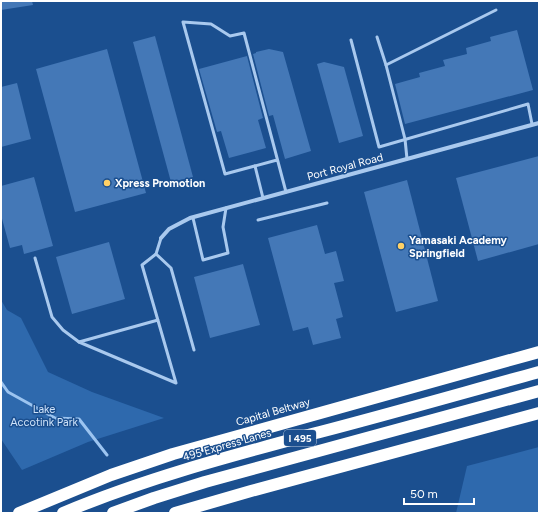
<svg xmlns="http://www.w3.org/2000/svg" width="540" height="514" viewBox="0 0 540 514" font-family="Figtree,sans-serif">
<style>
.green{fill:#2e69ad}
.lines{fill:none;stroke-linecap:round;stroke-linejoin:round}
.stream{stroke:#9cc4f0;stroke-width:3}
.building{fill:#4478b7}
.service{stroke:#a9c9ee;stroke-width:3}
.minor{stroke:#a9c9ee;stroke-width:4}
.motorway{stroke:#fff;stroke-width:12}
.poi-dot{fill:#ffd166;stroke:#1b4f8f;stroke-width:1.5}
.labels{text-anchor:middle;dominant-baseline:central;stroke-width:3;stroke-linejoin:round;paint-order:stroke}
.shield{fill:#1b4f8f;stroke:#bbcadd;stroke-width:1}
.shield-label{font-size:10px;font-weight:bold;fill:#fff}
.street-label{font-size:11px;fill:#fff;stroke:#1b4f8f}
.poi-label{font-size:11px;font-weight:bold;fill:#fff;stroke:#1b4f8f;text-anchor:start}
.park-label{font-size:11px;fill:#cfe3fa;stroke:#1b4f8f}
</style>
<rect width="100%" height="100%" fill="#1b4f8f"/>
<g class="green">
<polygon points="1,300 7,310 21,318 48,372 92,392 164,418 88,442 22,470 1,439"/>
<polygon points="539,447 539,513 456,513 467,466"/>
</g>
<g class="lines">
<polyline class="stream" points="1,382 8,392 55,418 79,419 107,455"/>
</g>
<g class="building">
<polygon points="1,1 32,1 33,5 1,10"/>
<polygon points="517,30 533,90 405,124 395,84 420,77 419,73 445,66 443,60 467,54 466,48 491,41 490,37"/>
<polygon points="155,36 193,177 171,182 133,42"/>
<polygon points="107,49 146,193 75,212 36,69"/>
<polygon points="269,49 283,52 311,151 285,159 273,115 269,116 253,54 256,53 256,52"/>
<polygon points="247,56 263,118 258,120 266,148 229,158 221,131 217,132 199,69"/>
<polygon points="324,62 344,67 363,136 339,143 317,64"/>
<polygon points="17,83 31,139 1,147 1,87"/>
<polygon points="539,156 539,244 478,261 456,178"/>
<polygon points="34,177 53,246 24,254 22,245 10,248 1,215 1,186"/>
<polygon points="407,180 438,301 396,312 364,192"/>
<polygon points="317,225 325,254 336,251 344,281 334,283 343,317 336,319 341,338 313,345 308,327 293,331 268,238"/>
<polygon points="109,242 125,299 72,314 56,257"/>
<polygon points="243,264 260,325 210,338 194,277"/>
</g>
<g class="lines">
<g class="service">
<polyline points="377,37 386,65"/>
<polyline points="351,40 379,147 528,104 532,124"/>
<polyline points="407,159 405,139 386,65 496,10"/>
<polyline points="277,160 225,174 183,22 211,24 230,36 244,33 286,192"/>
<polyline points="255,166 263,198"/>
<polyline points="193,218 203,260 228,253 223,227 226,208"/>
<polyline points="258,220 327,203"/>
<polyline points="161,238 156,254 171,268 194,350"/>
<polyline points="156,254 142,265 176,383 79,342 158,320"/>
<polyline points="35,258 52,317 63,330 79,342"/>
</g>
<polyline class="minor" points="161,238 169,229 190,218 539,123"/>
<g class="motorway">
<polyline points="19,513 111,475 173,454 539,352"/>
<path d="M63 513C146 478 234 455 320 432 393 413 466 392 539 372"/>
<polyline points="113,513 154,498 205,482 539,391"/>
<polyline points="175,513 251,491 539,413"/>
</g>
</g>
<g class="poi-dot">
<circle cx="107" cy="183" r="4"/>
<circle cx="401" cy="246" r="4"/>
</g>
<g class="labels">
<rect class="shield" x="284" y="430" width="32" height="16" rx="3"/>
<g class="shield-label">
<text x="300" y="438">I 495</text>
</g>
<g class="street-label">
<text transform="translate(345 167) rotate(-15)">Port Royal Road</text>
<text transform="translate(273 412) rotate(-16)">Capital Beltway</text>
<text transform="translate(227 445) rotate(-16)">495 Express Lanes</text>
</g>
<g class="poi-label">
<text x="115" y="183">Xpress Promotion</text>
<text x="409" y="240">Yamasaki Academy<tspan x="409" dy="13">Springfield</tspan></text>
</g>
<g class="park-label">
<text x="44" y="409">Lake<tspan x="44" dy="13">Accotink Park</tspan></text>
</g>
</g>
<rect width="540" height="514" fill="none" stroke="#ffffff" stroke-width="4"/>
<path d="M404 498v6h70v-6" fill="none" stroke="#ffffff" stroke-width="2"/>
<text x="410" y="498" font-size="12" fill="#ffffff" stroke="#1b4f8f" stroke-width="3" paint-order="stroke">50 m</text>
</svg>
